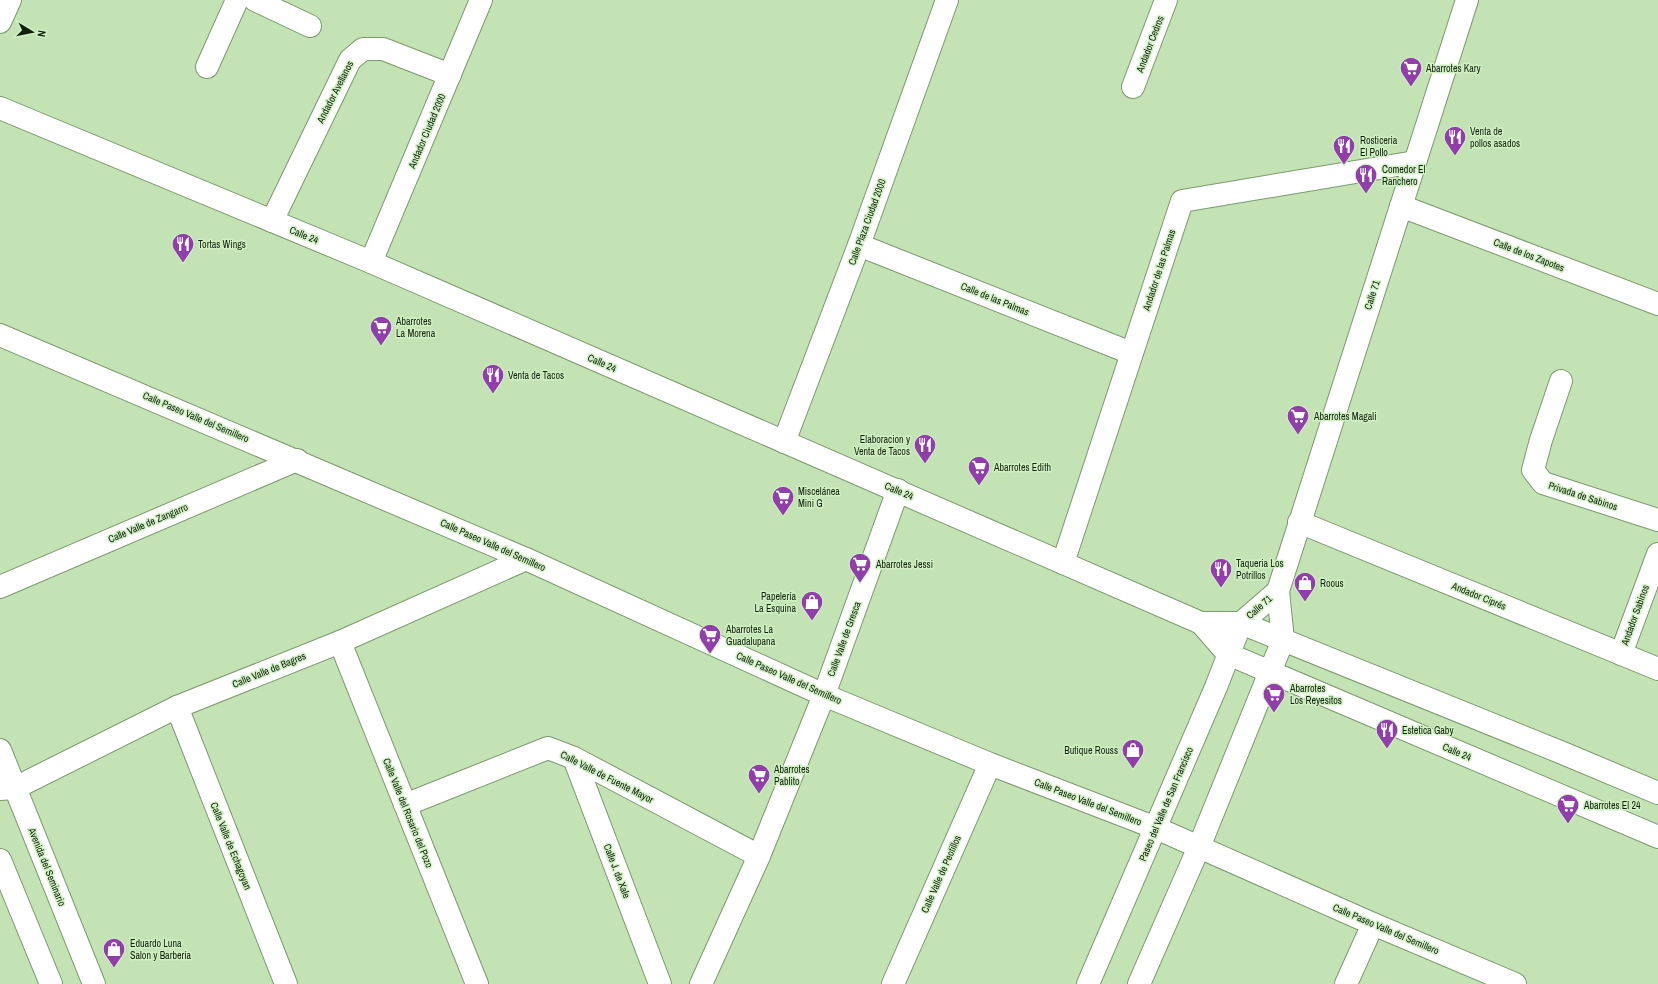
<svg xmlns="http://www.w3.org/2000/svg" width="1658" height="984" viewBox="0 0 1658 984" font-family="'Archivo Narrow',sans-serif">
<style>
.lines{fill:none;stroke-linecap:round;stroke-linejoin:round}
.minor-casing{stroke:#7b996e;stroke-width:24}
.minor{stroke:#fff;stroke-width:22}
.labels{text-anchor:middle;dominant-baseline:central;stroke-width:3;stroke-linejoin:round;paint-order:stroke}
.street-label{font-size:10px;fill:#131f0e;stroke:#cff1c2}
.poi-label{font-size:10px;fill:#131f0e;stroke:#cff1c2;text-anchor:start}
</style>
<rect width="100%" height="100%" fill="#c3e3b5"/>
<g class="lines">
<g class="minor-casing">
<g id="minor">
<polyline points="255,0 310,26"/>
<polyline points="0,22 10,0"/>
<polyline points="207,67 237,0"/>
<polyline points="1133,87 1166,0"/>
<polyline points="0,108 371,262 1201,623 1241,623 1565,754 1658,793"/>
<polyline points="1401,206 1658,304"/>
<polyline points="272,221 350,60 363,49 383,49 450,75"/>
<polyline points="859,245 1131,353"/>
<polyline points="371,262 481,0"/>
<polyline points="0,335 526,559 824,695 990,764 1156,828 1373,924 1515,984"/>
<polyline points="1561,381 1541,440 1533,470 1543,483 1658,520"/>
<polyline points="784,442 859,245 947,0"/>
<polyline points="1299,522 1658,669"/>
<polyline points="1063,563 1182,201 1415,162"/>
<polyline points="0,587 297,460"/>
<polyline points="1201,623 1228,654 1658,837"/>
<polyline points="340,642 477,984"/>
<polyline points="1621,654 1658,554"/>
<polyline points="177,707 286,984"/>
<polyline points="0,750 94,984"/>
<polyline points="574,758 660,984"/>
<polyline points="0,789 15,788 177,707 340,642 526,559"/>
<polyline points="405,805 548,748 574,758 759,856"/>
<polyline points="0,860 51,984"/>
<polyline points="701,984 759,856 824,695 898,490"/>
<polyline points="893,984 990,764"/>
<polyline points="1088,984 1216,687 1241,623 1278,591"/>
<polyline points="1139,984 1199,847 1283,640 1278,591 1467,0"/>
<polyline points="1346,984 1373,924"/>
</g>
</g>
<use href="#minor" class="minor"/>
</g>
<defs>
<g id="supermarket-pin" transform="scale(1.15)"><path d="M0 17L-7.5 6A9.5 9.5 0 1 1 7.5 6Z" fill="#913eac" stroke="#cff1c2"/><path d="M-6-5.5h2.5l.6 2H6L4.5 2H-2.5L-4.4-4H-6ZM-1.5 3.2a1.3 1.3 0 1 0 .1 0ZM3 3.2a1.3 1.3 0 1 0 .1 0Z" fill="#fff"/></g>
<g id="restaurant-pin" transform="scale(1.15)"><path d="M0 17L-7.5 6A9.5 9.5 0 1 1 7.5 6Z" fill="#913eac" stroke="#cff1c2"/><path d="M-5-6h1v4h1v-4h1v4h1v-4h1v5L-1.5 .5V6h-2V.5L-5-1ZM5-6V6H3V1.5H1.5Q1.5-4 5-6Z" fill="#fff"/></g>
<g id="shop-pin" transform="scale(1.15)"><path d="M0 17L-7.5 6A9.5 9.5 0 1 1 7.5 6Z" fill="#913eac" stroke="#cff1c2"/><path d="M-5-2.5h2.3a2.7 3.5 0 0 1 5.4 0H5L5.5 6h-11ZM-1.5-2.5h3a1.5 2.3 0 0 0-3 0Z" fill="#fff"/></g>
</defs>
<g fill-rule="evenodd">
<use href="#supermarket-pin" x="1411" y="68"/>
<use href="#restaurant-pin" x="1455" y="137"/>
<use href="#restaurant-pin" x="1344" y="146"/>
<use href="#restaurant-pin" x="1366" y="175"/>
<use href="#restaurant-pin" x="183" y="244"/>
<use href="#supermarket-pin" x="381" y="327"/>
<use href="#restaurant-pin" x="493" y="375"/>
<use href="#supermarket-pin" x="1298" y="416"/>
<use href="#restaurant-pin" x="925" y="445"/>
<use href="#supermarket-pin" x="979" y="467"/>
<use href="#supermarket-pin" x="783" y="497"/>
<use href="#supermarket-pin" x="860" y="564"/>
<use href="#restaurant-pin" x="1221" y="569"/>
<use href="#shop-pin" x="1305" y="583"/>
<use href="#shop-pin" x="812" y="602"/>
<use href="#supermarket-pin" x="710" y="635"/>
<use href="#supermarket-pin" x="1274" y="694"/>
<use href="#restaurant-pin" x="1387" y="730"/>
<use href="#shop-pin" x="1133" y="750"/>
<use href="#supermarket-pin" x="759" y="775"/>
<use href="#supermarket-pin" x="1568" y="805"/>
<use href="#shop-pin" x="114" y="949"/>
</g>
<g class="labels">
<g class="street-label">
<text transform="translate(1150 44) rotate(-69)">Andador Cedros</text>
<text transform="translate(335 92) rotate(-63)">Andador Avellanos</text>
<text transform="translate(427 131) rotate(-67)">Andador Ciudad 2000</text>
<text transform="translate(867 222) rotate(-70)">Calle Plaza Ciudad 2000</text>
<text transform="translate(304 235) rotate(22)">Calle 24</text>
<text transform="translate(1529 255) rotate(21)">Calle de los Zapotes</text>
<text transform="translate(1159 270) rotate(-72)">Andador de las Palmas</text>
<text transform="translate(1372 295) rotate(-72)">Calle 71</text>
<text transform="translate(995 299) rotate(22)">Calle de las Palmas</text>
<text transform="translate(602 363) rotate(24)">Calle 24</text>
<text transform="translate(196 417) rotate(23)">Calle Paseo Valle del Semillero</text>
<text transform="translate(899 491) rotate(23)">Calle 24</text>
<text transform="translate(1583 496) rotate(18)">Privada de Sabinos</text>
<text transform="translate(148 523) rotate(-23)">Calle Valle de Zangarro</text>
<text transform="translate(493 545) rotate(24)">Calle Paseo Valle del Semillero</text>
<text transform="translate(1479 596) rotate(22)">Andador Ciprés</text>
<text transform="translate(1259 607) rotate(-41)">Calle 71</text>
<text transform="translate(1635 615) rotate(-70)">Andador Sabinos</text>
<text transform="translate(844 639) rotate(-70)">Calle Valle de Gresca</text>
<text transform="translate(269 670) rotate(-22)">Calle Valle de Bagres</text>
<text transform="translate(789 678) rotate(24)">Calle Paseo Valle del Semillero</text>
<text transform="translate(1457 752) rotate(23)">Calle 24</text>
<text transform="translate(607 777) rotate(27)">Calle Valle de Fuente Mayor</text>
<text transform="translate(1088 802) rotate(21)">Calle Paseo Valle del Semillero</text>
<text transform="translate(1166 804) rotate(-67)">Paseo del Valle de San Francisco</text>
<text transform="translate(408 813) rotate(68)">Calle Valle del Rosario del Pozo</text>
<text transform="translate(231 846) rotate(68)">Calle Valle de Echagoyan</text>
<text transform="translate(47 867) rotate(68)">Avenida del Seminario</text>
<text transform="translate(617 871) rotate(69)">Calle J. de Xale</text>
<text transform="translate(941 874) rotate(-66)">Calle Valle de Peotillos</text>
<text transform="translate(1386 929) rotate(23)">Calle Paseo Valle del Semillero</text>
</g>
<g class="poi-label">
<text x="1426" y="68">Abarrotes Kary</text>
<text x="1470" y="131">Venta de<tspan x="1470" dy="12">pollos asados</tspan></text>
<text x="1360" y="140">Rosticeria<tspan x="1360" dy="12">El Pollo</tspan></text>
<text x="1382" y="169">Comedor El<tspan x="1382" dy="12">Ranchero</tspan></text>
<text x="198" y="244">Tortas Wings</text>
<text x="396" y="321">Abarrotes<tspan x="396" dy="12">La Morena</tspan></text>
<text x="508" y="375">Venta de Tacos</text>
<text x="1314" y="416">Abarrotes Magali</text>
<text x="910" y="439" text-anchor="end">Elaboracion y<tspan x="910" dy="12">Venta de Tacos</tspan></text>
<text x="994" y="467">Abarrotes Edith</text>
<text x="798" y="491">Miscelánea<tspan x="798" dy="12">Mini G</tspan></text>
<text x="1236" y="563">Taqueria Los<tspan x="1236" dy="12">Potrillos</tspan></text>
<text x="876" y="564">Abarrotes Jessi</text>
<text x="1320" y="583">Roous</text>
<text x="796" y="596" text-anchor="end">Papelería<tspan x="796" dy="12">La Esquina</tspan></text>
<text x="726" y="629">Abarrotes La<tspan x="726" dy="12">Guadalupana</tspan></text>
<text x="1290" y="688">Abarrotes<tspan x="1290" dy="12">Los Reyesitos</tspan></text>
<text x="1402" y="730">Estetica Gaby</text>
<text x="1118" y="750" text-anchor="end">Butique Rouss</text>
<text x="774" y="769">Abarrotes<tspan x="774" dy="12">Pablito</tspan></text>
<text x="1584" y="805">Abarrotes El 24</text>
<text x="130" y="943">Eduardo Luna<tspan x="130" dy="12">Salon y Barbería</tspan></text>
</g>
</g>
<g transform="translate(32 32) rotate(100)" stroke="#cff1c2" stroke-width="3" paint-order="stroke">
<path d="M0-3L7 15L0 10L-7 15Z" fill="#131f0e"/>
<text y="-6" font-size="11" font-weight="bold" text-anchor="middle" fill="#131f0e">N</text>
</g>
</svg>
